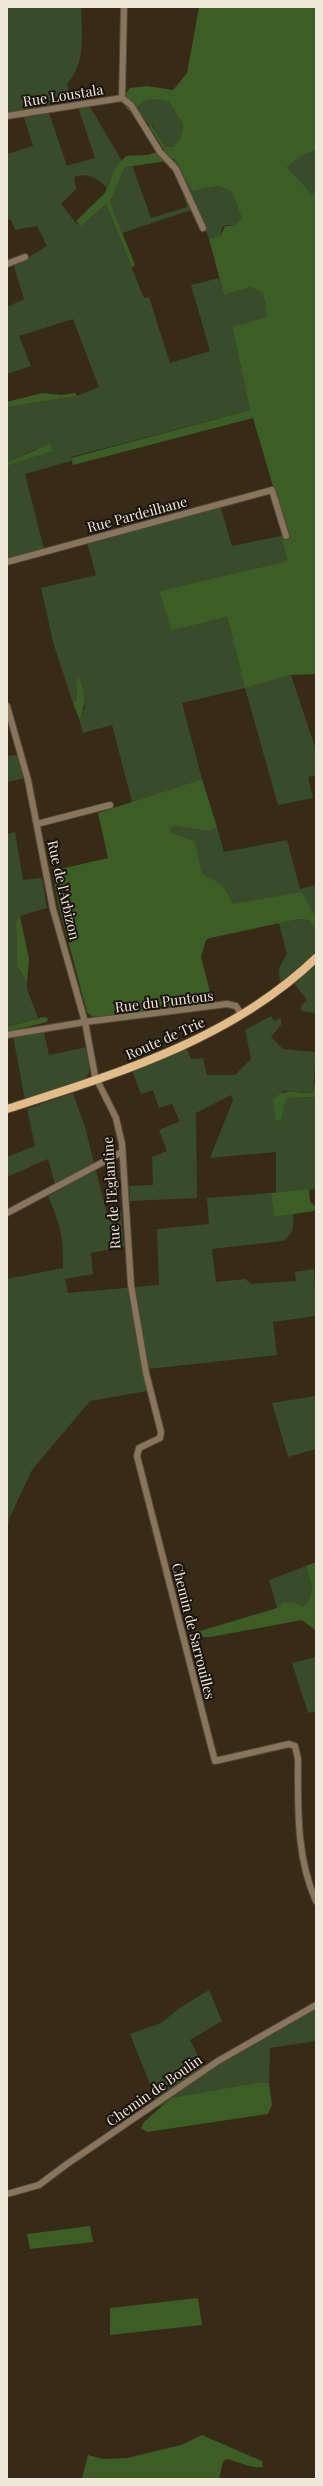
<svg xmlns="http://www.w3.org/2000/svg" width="323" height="2486" viewBox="0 0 323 2486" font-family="'Playfair Display',serif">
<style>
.green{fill:#384c2b}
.forest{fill:#3c5d25}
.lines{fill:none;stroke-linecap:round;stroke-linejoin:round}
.minor-casing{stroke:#554836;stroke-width:8}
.major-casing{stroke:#554836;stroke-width:10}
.minor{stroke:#87755d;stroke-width:6}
.major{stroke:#e2bd8a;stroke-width:8}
.labels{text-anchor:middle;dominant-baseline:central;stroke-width:4;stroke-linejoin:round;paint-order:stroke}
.street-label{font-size:14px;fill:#f0e7db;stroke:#1a140c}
</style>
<rect width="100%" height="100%" fill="#372a17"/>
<g class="green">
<path d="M7 7H81C82 34 86 63 67 84L71 99 7 114Z"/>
<polygon points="154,99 169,102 183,125 180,139 173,147 165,146 152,124 149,126 136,106 142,100"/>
<path d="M89 105 122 161 115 168 107 188C97 178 88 172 74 177L76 189 61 204 77 224 90 218 106 204 144 298 149 297 170 363 210 351 191 285 219 278 224 295 251 287 263 293 267 317 232 328 250 410 71 457V461L25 474 45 553 7 563V466L50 452 36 449 7 462V407L77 396 99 387 73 319 19 336 31 366 7 374V307L24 299 14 266 47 246 37 226 15 230 11 220 7 219V154L33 146 24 117 49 113 67 166 95 158 78 107Z"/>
<polygon points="316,150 316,191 312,194 287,167 301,156"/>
<polygon points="174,158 192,191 219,186 232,192 242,219 233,226 227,225 222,227 221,235 209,239 197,208 122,233 110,202 125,167 132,165 151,218 187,207 179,181 168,161"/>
<polygon points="219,502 232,546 281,536 287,561 159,591 171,631 227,617 245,688 291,675 316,750 316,775 308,777 313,798 278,805 245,688 182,703 202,779 132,802 112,725 83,733 79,719 85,708 82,682 76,680 77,699 73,703 53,642 41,588 96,575 87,542"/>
<polygon points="18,755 24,778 7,782 7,756"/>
<path d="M175 826 210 831 217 827 224 852 287 840 300 889 316 885V915L233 904C225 885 221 883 202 874L195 841 170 832V828Z"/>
<polygon points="15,832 23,880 42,878 47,908 20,916 16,922 17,966 27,982 27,989 38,1018 7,1027 7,834"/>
<polygon points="299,919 308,920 316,929 316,951 280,986 279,968 287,954 279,923"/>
<polygon points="316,963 316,1014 300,1010 302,1005 307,1000 294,983"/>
<polygon points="271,1016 274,1021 281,1018 281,1025 271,1037 283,1049 316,1052 313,1093 283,1091 284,1111 285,1098 316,1097 316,1189 276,1193 276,1152 210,1158 233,1100 231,1095 196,1113 197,1198 130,1201 129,1186 153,1185 152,1157 167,1151 159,1130 180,1121 172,1104 159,1108 153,1090 141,1094 132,1070 187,1049 191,1059 203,1058 207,1075 235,1075 251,1059 245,1030"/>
<path d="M44 1032 49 1055 87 1047C89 1062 95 1074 80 1082L25 1100 13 1036Z"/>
<path d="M73 1093 85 1127 107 1214 121 1211 124 1247 91 1253 93 1274 65 1279 68 1293 159 1285 157 1229 209 1224 207 1198 271 1193 274 1217 293 1214C294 1227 294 1233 283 1241L212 1249 216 1282 245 1279 252 1284 296 1281 295 1272 314 1269 316 1316 273 1322 277 1355 148 1369 153 1390 90 1401 32 1470 9 1519 7 1534V1279L63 1268C64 1236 60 1225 48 1196L57 1191 48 1159 7 1177V1157L35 1146 27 1109Z"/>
<polygon points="316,1396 316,1449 288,1457 272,1403"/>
<polygon points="306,1566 312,1588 308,1602 302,1606 293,1602 277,1608 269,1580"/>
<polygon points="316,1657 316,1711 308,1713 292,1663"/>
<polygon points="209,1990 222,2021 190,2040 204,2067 216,2066 316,2009 316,2041 270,2048 269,2083 260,2082 171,2098 159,2107 130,2034 161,2023 181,2007"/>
</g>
<g class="forest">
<path d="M199 7H316V150L301 156 287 167 312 194 316 191V674L291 675 245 688 227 617 171 631 159 591 287 561 281 536 287 534 253 418 73 465 71 458 250 410 232 327 267 317 263 293 251 287 224 295 209 239 221 235 225 226H233L242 219 232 192 219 186 192 191 174 158 168 161 125 167 110 202 135 265 132 268 106 204 81 226 76 221 105 193 115 168 126 156 147 155 164 150 149 126 151 124 165 146 173 147 180 139 183 125 169 102C144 96 149 100 129 111L124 105 126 93 130 88 147 86 173 90 187 73Z"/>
<polygon points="42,393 61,395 75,393 77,396 7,407 7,402"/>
<polygon points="50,444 53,450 50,452 7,466 7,462"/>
<path d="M79 678C86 689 86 709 79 719L73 703 77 699 76 680Z"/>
<path d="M202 779 217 827 210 831 175 826 170 828V832L195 841 202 874C221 883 225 885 233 904L302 892 312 912 316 915V929L308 920 299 919 210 938 206 940 201 957 213 1003 204 1006 94 1018 87 1012 59 907 52 871 108 858 98 813Z"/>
<polygon points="20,916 29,959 27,982 17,966 16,922"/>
<polygon points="43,1017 48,1018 47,1022 7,1032 7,1027"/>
<path d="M316 1076V1097L286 1098 281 1121 276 1120 273 1101C283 1086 297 1094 313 1093Z"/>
<polygon points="309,1189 310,1202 316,1207 314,1211 274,1217 271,1193"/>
<polygon points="316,1562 316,1631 302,1620 211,1637 201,1637 197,1632 277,1608 283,1603 293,1602 303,1606 308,1602 312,1588 306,1566"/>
<polygon points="260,2082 269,2083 272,2105 268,2114 147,2132 141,2128 144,2122 171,2098"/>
<polygon points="90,2226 93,2242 30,2249 27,2234"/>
<polygon points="198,2298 202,2325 110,2335 110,2308"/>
<path d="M202 2435 262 2461 263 2467C251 2469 238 2461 226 2459L223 2462 219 2479 82 2478 88 2455 103 2459 127 2458 181 2445Z"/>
</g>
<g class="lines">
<g class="minor-casing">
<g id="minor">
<polyline points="124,7 122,98 131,105 160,152 176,169 203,228"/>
<polyline points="7,116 122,98"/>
<polyline points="7,264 25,257"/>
<polyline points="7,562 272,490 286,536"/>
<path d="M7 706 28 780 53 909 85 1022 95 1076 116 1118 122 1144 131 1285 146 1373 161 1432 160 1438 139 1448 137 1456 211 1746 215 1761 289 1744 295 1746 298 1759C298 1807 296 1857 316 1901"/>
<polyline points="37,824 110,805"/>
<polyline points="7,1035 85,1022 227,1004 236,1006 241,1014"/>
<polyline points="7,1213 122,1152"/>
<polyline points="7,2194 39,2185 67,2164 218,2061 316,2005"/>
</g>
</g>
<g class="major-casing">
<path id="major" d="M7 1109C116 1074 231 1040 316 958"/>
</g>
<use href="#minor" class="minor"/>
<use href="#major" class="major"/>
</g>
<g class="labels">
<g class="street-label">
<text transform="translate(63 95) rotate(-9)">Rue Loustala</text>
<text transform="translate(137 514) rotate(-15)">Rue Pardeilhane</text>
<text transform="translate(64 890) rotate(77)">Rue de l'Arbizon</text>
<text transform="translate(164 1001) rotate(-7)">Rue du Puntous</text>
<text transform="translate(165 1038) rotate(-24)">Route de Trie</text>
<text transform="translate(111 1193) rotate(-94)">Rue de l'Eglantine</text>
<text transform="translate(194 1631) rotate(76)">Chemin de Sarrouilles</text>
<text transform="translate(154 2090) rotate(-35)">Chemin de Boulin</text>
</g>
</g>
<rect width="323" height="2486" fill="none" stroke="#f0e7db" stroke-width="16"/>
</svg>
